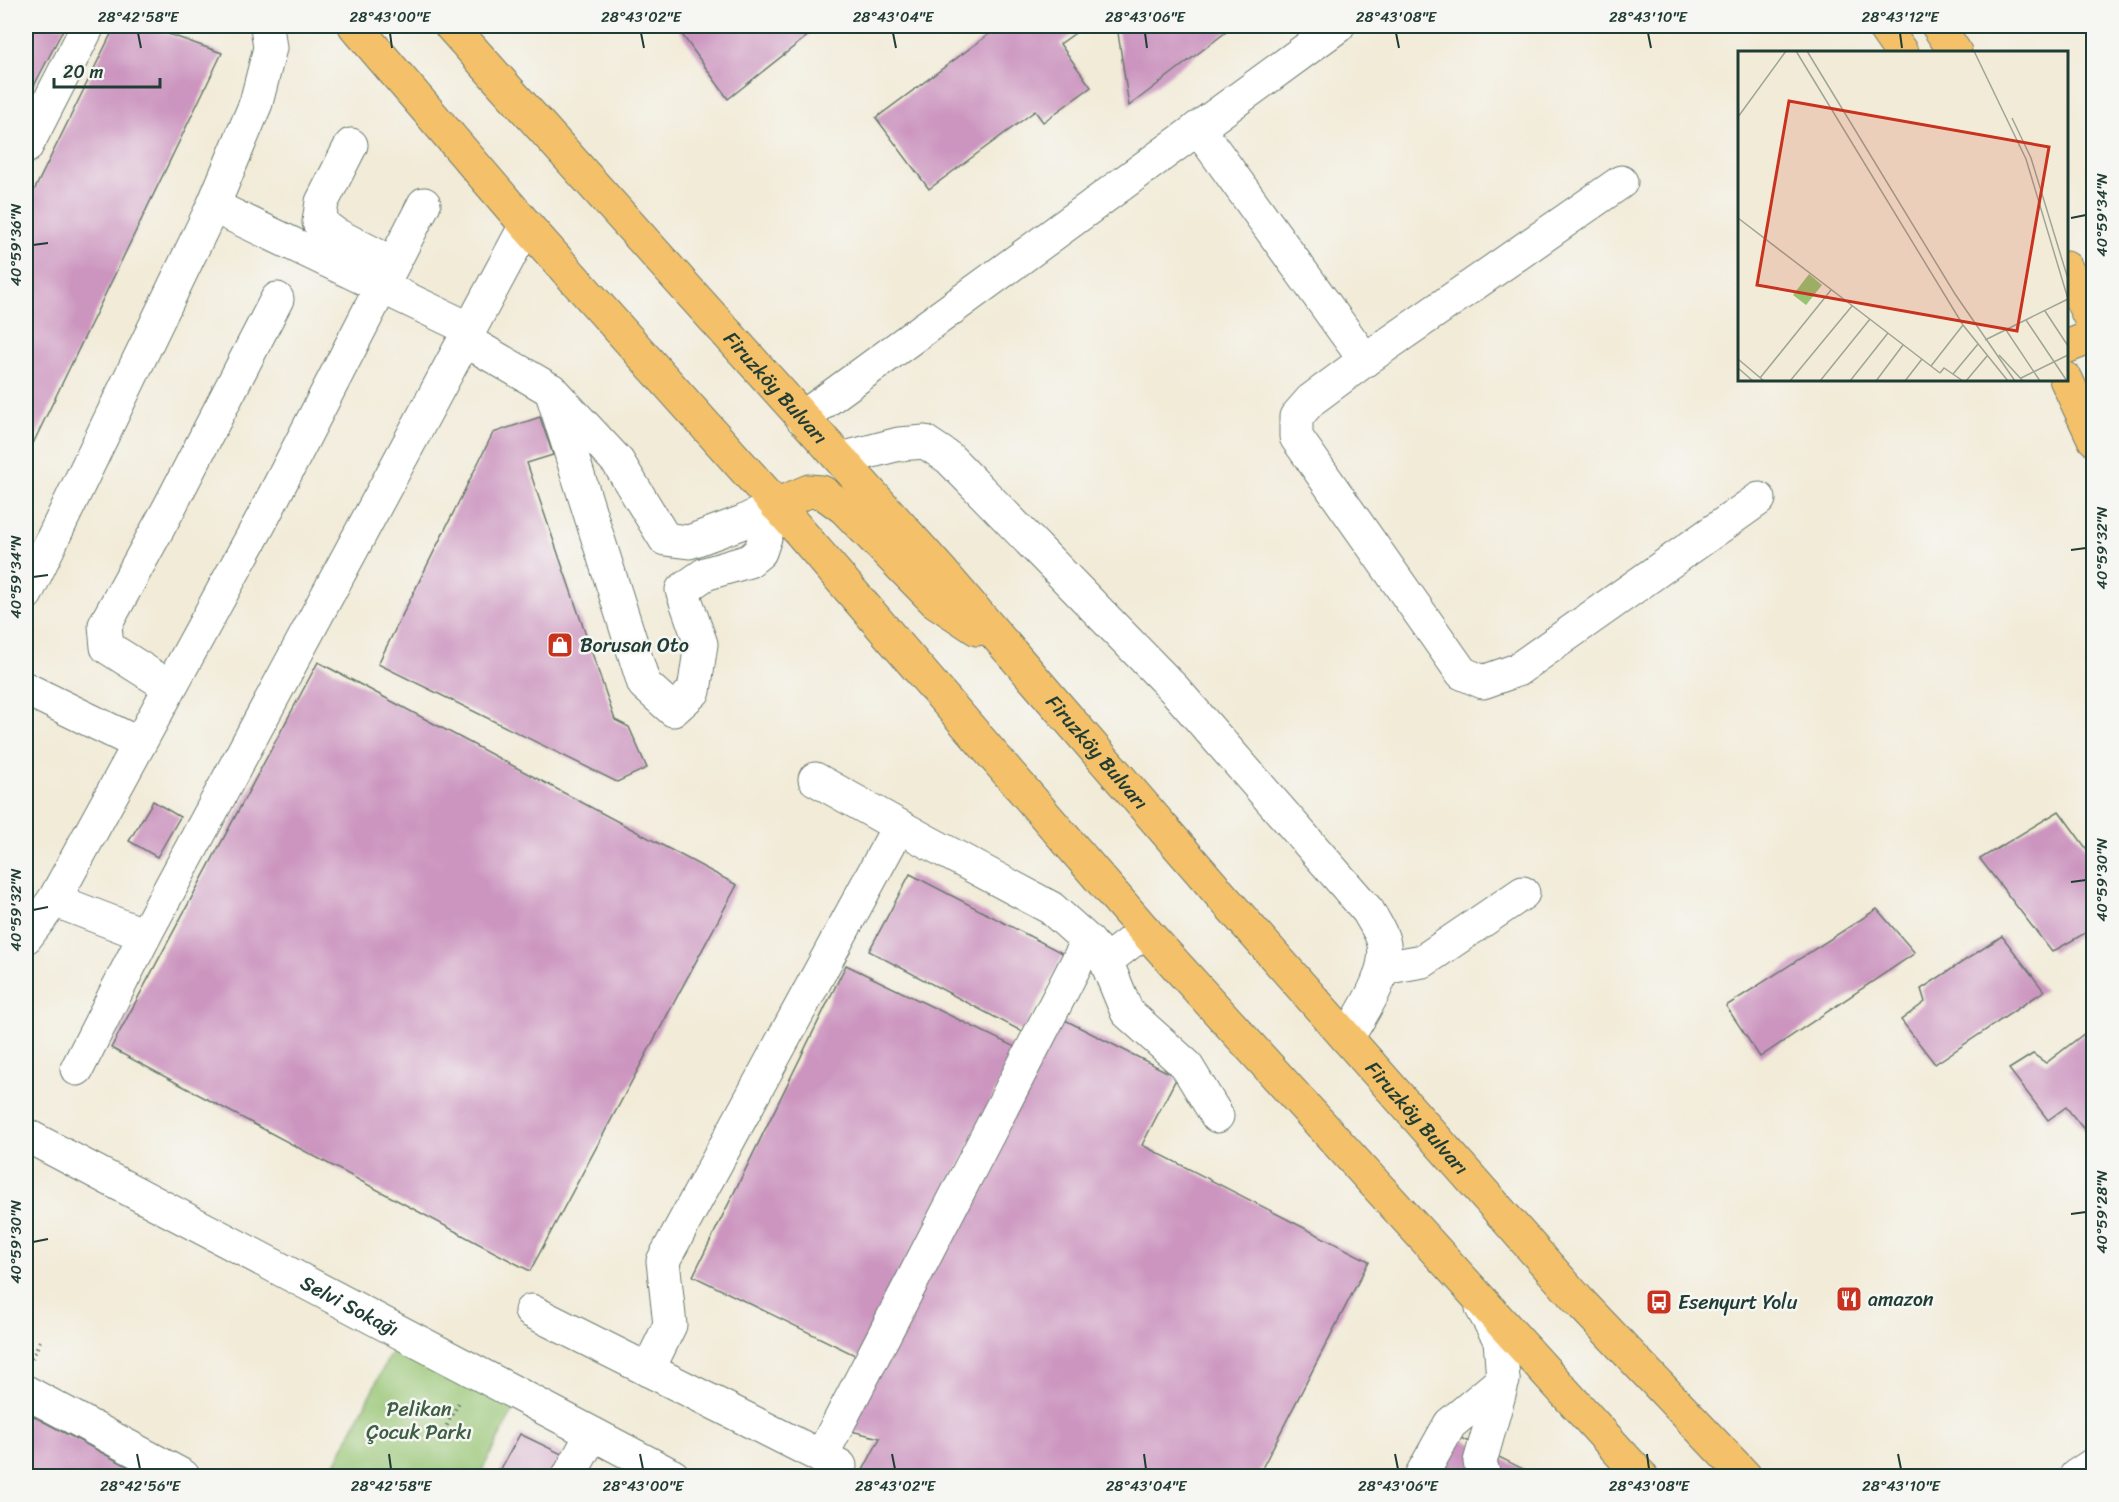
<svg xmlns="http://www.w3.org/2000/svg" width="2119" height="1502" viewBox="0 0 2119 1502" font-family="Sriracha,sans-serif">
<style>
.green{fill:#96c472;stroke:#5a8053;stroke-width:1.5}
.building{fill:#cc95c0}
.lines{fill:none;stroke-linecap:round;stroke-linejoin:round}
.minor-casing{stroke:#697a6d;stroke-width:35}
.major-casing{stroke:#697a6d;stroke-width:35}
.path{stroke:#697a6d;stroke-width:4;stroke-dasharray:1.5 4.5;stroke-linecap:butt}
.minor{stroke:#fff;stroke-width:33}
.major{stroke:#f4c16a;stroke-width:33}
.ticks{fill:none;stroke:#1f3d34;stroke-width:2}
.labels{text-anchor:middle;dominant-baseline:central;stroke-width:5;stroke-linejoin:round;paint-order:stroke}
.street-label{font-size:20px;fill:#1f3d34;stroke:#f6f6f2}
.poi-label{font-size:20px;fill:#1f3d34;stroke:#f6f6f2;text-anchor:start}
.park-label{font-size:20px;fill:#3d5f44;stroke:#f6f6f2}
.inset-road{fill:none;stroke:#9ea596;stroke-width:1.5}
.view{fill:#c8321e;fill-opacity:0.15;stroke:#c8321e;stroke-width:3}
.inset-edge{fill:none;stroke:#1f3d34;stroke-width:3}
.neatline{fill:none;stroke:#1f3d34;stroke-width:2}
.ticks-label{font-size:15px;text-anchor:middle;fill:#1f3d34}
</style>
<rect width="100%" height="100%" fill="#f6f6f2"/>
<filter id="ink" filterUnits="userSpaceOnUse"><feTurbulence type="fractalNoise" baseFrequency=".0167" numOctaves="2"/><feDisplacementMap in="SourceGraphic" scale="12" xChannelSelector="R" yChannelSelector="G"/><feConvolveMatrix kernelMatrix="1 2 1 2 8 2 1 2 1" color-interpolation-filters="sRGB"/></filter>
<filter id="wash" filterUnits="userSpaceOnUse"><feTurbulence type="fractalNoise" baseFrequency=".008" numOctaves="4" result="noise"/><feDisplacementMap in="SourceGraphic" scale="24" xChannelSelector="R" yChannelSelector="G"/><feGaussianBlur stdDeviation="1.35" result="paint"/><feColorMatrix in="noise" values="0 0 0 0 0 0 0 0 0 0 0 0 0 0 0 0 0 1.4 0 .05"/><feComposite in="paint" operator="in"/></filter>
<g filter="url(#wash)">
<rect width="100%" height="100%" fill="#f2ebd8"/>
<polygon class="green" points="396,1343 514,1409 479,1476 329,1476"/>
<g id="blocks">
<g class="building">
<polygon points="26,26 65,26 26,101"/>
<polygon points="115,26 146,26 222,53 26,458 26,207"/>
<polygon points="676,26 820,26 728,99"/>
<polygon points="1000,26 1085,26 1060,44 1091,87 1043,122 1035,111 929,189 876,118"/>
<polygon points="1117,26 1234,26 1129,106"/>
<polygon points="540,417 553,455 527,463 615,720 629,727 647,768 617,782 378,664 493,433"/>
<polygon points="318,662 737,885 530,1271 111,1048"/>
<polygon points="153,801 180,817 157,857 129,841"/>
<polygon points="2059,811 2094,859 2094,928 2052,952 1980,859"/>
<polygon points="910,874 1064,954 1023,1032 869,951"/>
<polygon points="1877,909 1915,953 1760,1057 1726,1006"/>
<polygon points="2002,936 2044,991 1935,1064 1901,1020 1925,1002 1921,989"/>
<polygon points="846,965 1017,1048 865,1360 693,1276"/>
<polygon points="1061,1018 1177,1077 1142,1145 1369,1261 1258,1476 860,1476 880,1438 847,1430"/>
<polygon points="2094,1026 2094,1142 2066,1107 2048,1120 2009,1069 2033,1054 2046,1063"/>
<polygon points="26,1412 33,1416 146,1476 26,1476"/>
<polygon points="520,1434 570,1458 560,1476 497,1476"/>
<polygon points="1457,1436 1537,1476 1437,1476"/>
</g>
</g>
</g>
<g filter="url(#ink)">
<use href="#blocks" fill-opacity="0" stroke="#697a6d" stroke-width="1.5"/>
<g class="lines">
<g class="minor-casing">
<g id="minor">
<polyline points="1198,128 1365,360"/>
<polyline points="351,145 322,202 319,222 335,234 392,263"/>
<polyline points="26,147 88,26"/>
<polyline points="1621,182 1365,360 1311,400 1296,417 1296,437 1462,673 1483,682 1517,670 1759,499"/>
<polyline points="213,206 470,329"/>
<polyline points="465,340 551,390 618,462 665,539 689,542 743,522 776,505"/>
<polyline points="551,390 644,684 673,710 694,691 701,644 682,590 705,574 749,561 760,552 776,505"/>
<polyline points="802,418 1338,26"/>
<path d="M841 459 899 444 925 442 949 458 1175 690 1368 911C1373 920 1380 930 1383 940 1392 970 1362 1013 1347 1038"/>
<polyline points="26,594 213,206 256,103 270,48 267,26"/>
<polyline points="170,687 107,647 105,625 168,510 277,299"/>
<polyline points="26,689 139,744"/>
<polyline points="815,779 926,841 1051,908 1088,941 1106,961 1145,931"/>
<polyline points="54,900 261,521 424,204"/>
<polyline points="26,937 54,900 145,935"/>
<polyline points="1106,961 1127,1012 1186,1065 1217,1116"/>
<polyline points="1383,968 1423,961 1523,893"/>
<polyline points="77,1069 145,935 526,225"/>
<path id="s1" d="M26 1135 673 1476"/>
<polyline points="1482,1308 1500,1340 1503,1380 1480,1462 1484,1476"/>
<polyline points="531,1311 840,1466"/>
<polyline points="648,1370 670,1325 663,1261 899,826"/>
<polyline points="26,1392 183,1476"/>
<polyline points="821,1457 1088,941"/>
<polyline points="569,1476 592,1434"/>
<polyline points="1421,1476 1450,1424 1503,1380"/>
<polyline points="2076,1476 2094,1464"/>
</g>
</g>
<g class="major-casing">
<g id="major">
<polyline points="355,26 526,225 782,511 1145,931 1641,1476"/>
<path id="s2" d="M451 26 500 81 940 570 1219 893 1578 1300 1745 1476"/>
<polyline points="1883,26 1901,52"/>
<polyline points="1938,26 1955,52"/>
<polyline points="2066,268 2094,326"/>
<polyline points="2066,347 2094,336"/>
<polyline points="2066,379 2094,439"/>
<polyline points="776,505 809,491 822,492 844,508 935,601 977,629"/>
</g>
</g>
<g class="path">
<polyline points="32,1359 40,1341"/>
<polyline points="444,1431 459,1402"/>
</g>
<use href="#minor" class="minor"/>
<use href="#major" class="major"/>
</g>
</g>
<path class="ticks" d="M138 33 141 48M390 33 392 48M641 33 644 48M893 33 896 48M1145 33 1147 48M1396 33 1399 48M1648 33 1651 48M1900 33 1902 48M2071 218 2086 215M33 245 48 243M2071 550 2086 548M33 577 48 575M2071 882 2086 880M33 910 48 907M2071 1214 2086 1212M33 1242 48 1239M137 1454 140 1469M389 1454 391 1469M640 1454 643 1469M892 1454 895 1469M1144 1454 1146 1469M1395 1454 1398 1469M1647 1454 1649 1469M1898 1454 1901 1469"/>
<defs>
<g id="shop-square" transform="scale(1.35)"><rect x="-9" y="-9" width="18" height="18" rx="4" fill="#c8321e" stroke="#f6f6f2"/><path d="M-5-2.5h2.3a2.7 3.5 0 0 1 5.4 0H5L5.5 6h-11ZM-1.5-2.5h3a1.5 2.3 0 0 0-3 0Z" fill="#fff"/></g>
<g id="restaurant-square" transform="scale(1.35)"><rect x="-9" y="-9" width="18" height="18" rx="4" fill="#c8321e" stroke="#f6f6f2"/><path d="M-5-6h1v4h1v-4h1v4h1v-4h1v5L-1.5 .5V6h-2V.5L-5-1ZM5-6V6H3V1.5H1.5Q1.5-4 5-6Z" fill="#fff"/></g>
<g id="bus-square" transform="scale(1.35)"><rect x="-9" y="-9" width="18" height="18" rx="4" fill="#c8321e" stroke="#f6f6f2"/><path d="M-5-6H5V4H4V6H2V4H-2V6H-4V4H-5ZM-3.5-4V0h7V-4ZM-3.5 1.2v1.5H-2V1.2ZM2 1.2v1.5H3.5V1.2Z" fill="#fff"/></g>
</defs>
<g fill-rule="evenodd">
<use href="#shop-square" x="560" y="645"/>
<use href="#restaurant-square" x="1849" y="1299"/>
<use href="#bus-square" x="1659" y="1302"/>
</g>
<g class="labels">
<g class="street-label">
<text stroke="none"><textPath href="#s2" startOffset="486">Firuzköy Bulvarı</textPath></text>
<text stroke="none"><textPath href="#s2" startOffset="972">Firuzköy Bulvarı</textPath></text>
<text stroke="none"><textPath href="#s2" startOffset="1458">Firuzköy Bulvarı</textPath></text>
<text stroke="none"><textPath href="#s1" startOffset="366">Selvi Sokağı</textPath></text>
</g>
<g class="poi-label">
<text x="580" y="645">Borusan Oto</text>
<text x="1868" y="1299">amazon</text>
<text x="1678" y="1302">Esenyurt Yolu</text>
</g>
<g class="park-label">
<text x="419" y="1409">Pelikan<tspan x="419" dy="23">Çocuk Parkı</tspan></text>
</g>
</g>
<g transform="translate(1738 51)">
<rect width="330" height="330" fill="#f2ebd8"/>
<path d="M71 223 84 234 68 254 55 244Z" fill="#96c472"/>
<path class="inset-road" d="M58 0 225 274 270 330M69 0 217 243 277 330M236 0 288 108 330 248M0 66 48 0M274 67 293 107 330 228M0 167 202 322M307 260 330 295M288 269 329 330M268 279 302 330M247 289 330 248M261 304 285 330M0 308 26 330M193 315 225 274M0 317 15 330M202 322 206 317 225 330M215 323 240 293M22 327 93 239M283 327 330 304M52 330 114 255M82 330 132 268M112 330 150 282M138 330 165 294M167 330 184 308M228 330 249 305"/>
<path class="view" d="M51 50 311 96 279 280 19 234Z"/>
<rect width="330" height="330" class="inset-edge"/>
</g>
<rect width="2119" height="1502" fill="none" stroke="#f6f6f2" stroke-width="66"/>
<path d="M54 78v9h106v-9" fill="none" stroke="#1f3d34" stroke-width="3"/>
<text x="63" y="78" font-size="18" fill="#1f3d34" stroke="#f6f6f2" stroke-width="4.5" paint-order="stroke">20 m</text>
<rect x="33" y="33" width="2053" height="1436" class="neatline"/>
<g class="ticks-label">
<text x="138" y="22">28°42'58"E</text>
<text x="390" y="22">28°43'00"E</text>
<text x="641" y="22">28°43'02"E</text>
<text x="893" y="22">28°43'04"E</text>
<text x="1145" y="22">28°43'06"E</text>
<text x="1396" y="22">28°43'08"E</text>
<text x="1648" y="22">28°43'10"E</text>
<text x="1900" y="22">28°43'12"E</text>
<text transform="translate(2102 215) rotate(-90)" y="5">40°59'34"N</text>
<text transform="translate(16 245) rotate(-90)" y="5">40°59'36"N</text>
<text transform="translate(2102 548) rotate(-90)" y="5">40°59'32"N</text>
<text transform="translate(16 577) rotate(-90)" y="5">40°59'34"N</text>
<text transform="translate(2102 880) rotate(-90)" y="5">40°59'30"N</text>
<text transform="translate(16 910) rotate(-90)" y="5">40°59'32"N</text>
<text transform="translate(2102 1212) rotate(-90)" y="5">40°59'28"N</text>
<text transform="translate(16 1242) rotate(-90)" y="5">40°59'30"N</text>
<text x="140" y="1491">28°42'56"E</text>
<text x="391" y="1491">28°42'58"E</text>
<text x="643" y="1491">28°43'00"E</text>
<text x="895" y="1491">28°43'02"E</text>
<text x="1146" y="1491">28°43'04"E</text>
<text x="1398" y="1491">28°43'06"E</text>
<text x="1649" y="1491">28°43'08"E</text>
<text x="1901" y="1491">28°43'10"E</text>
</g>
</svg>
